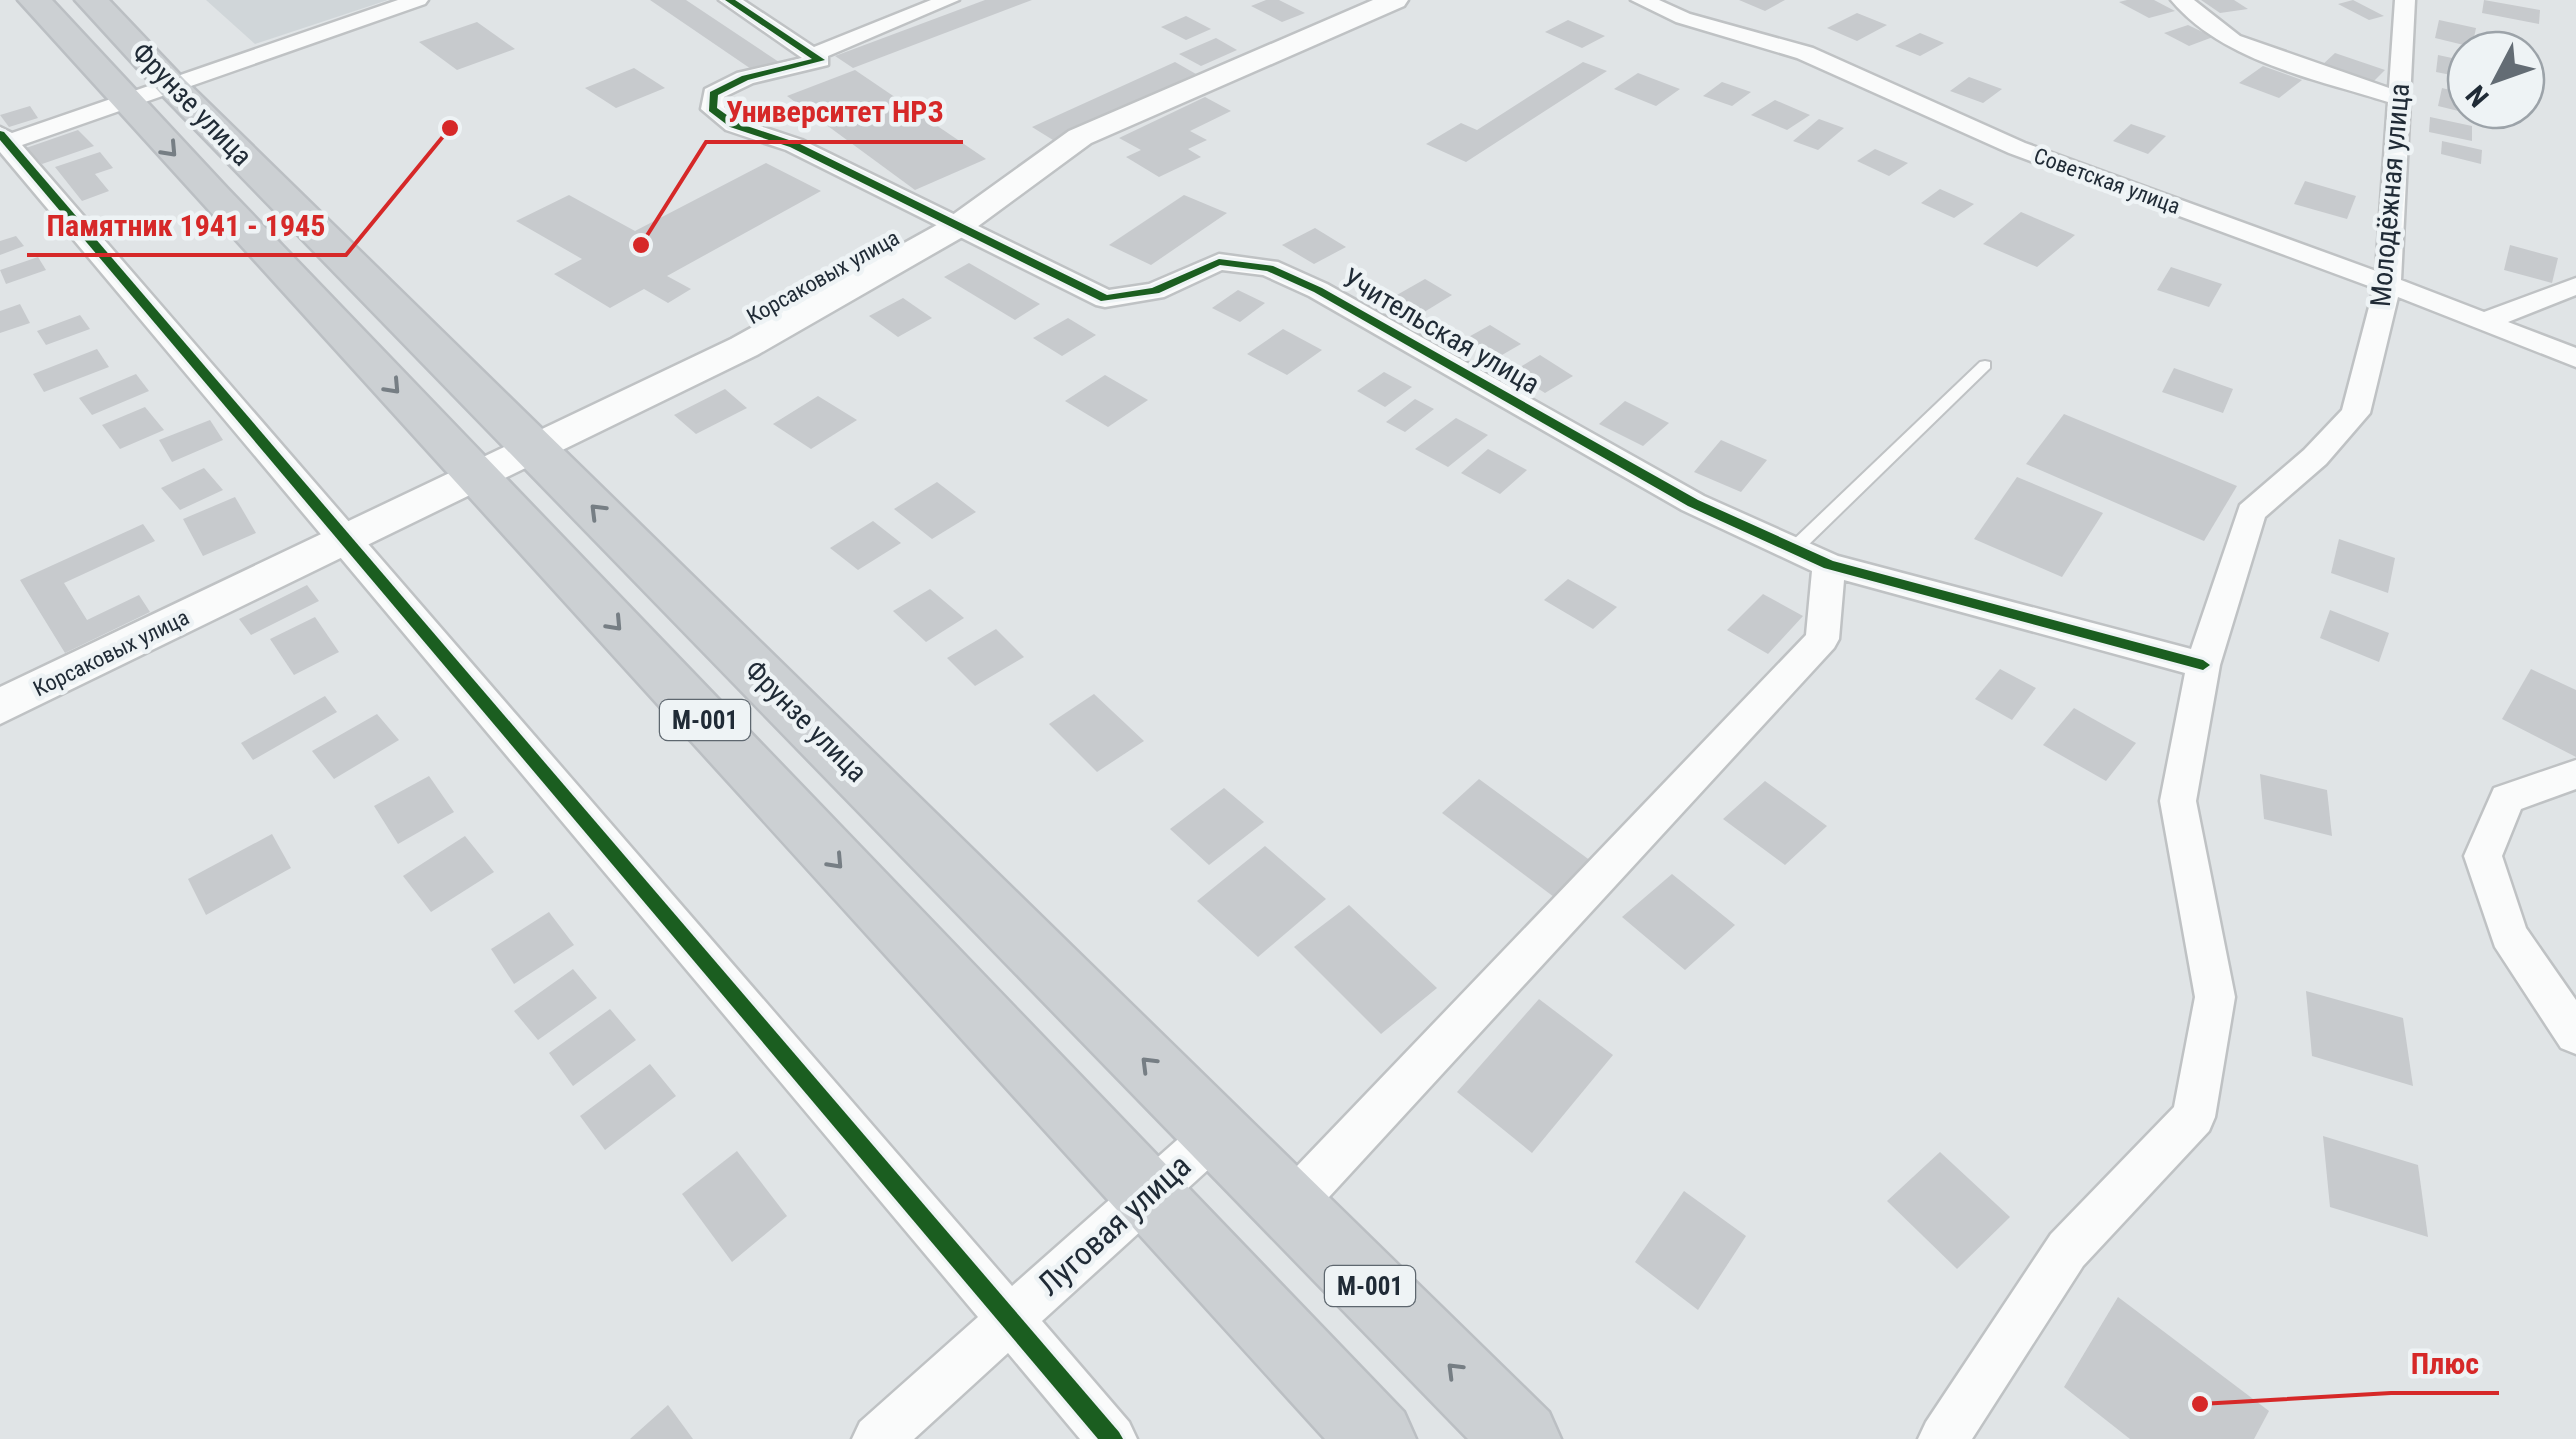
<svg xmlns="http://www.w3.org/2000/svg" width="2576" height="1439" viewBox="0 0 2576 1439" font-family="'Roboto Condensed',sans-serif">
<style>
.built{fill:#d0d6d9}
.building{fill:#c7cacd}
.lines{fill:none;stroke-linecap:round;stroke-linejoin:round}
.service-casing{stroke:#bfc2c4;stroke-width:4}
.minor-casing{stroke:#bfc2c4;stroke-width:5}
.tertiary-casing{stroke:#bfc2c4;stroke-width:5}
.primary-casing{stroke:#bbbfc3;stroke-width:5}
.service{fill:#fafbfb;fill-rule:evenodd}
.minor{fill:#fafbfb;fill-rule:evenodd}
.tertiary{fill:#fafbfb;fill-rule:evenodd}
.primary{fill:#ccd0d3;fill-rule:evenodd}
.cycleway-casing{stroke:#eef3f5;stroke-width:6}
.cycleway{fill:#1b5e20;fill-rule:evenodd}
.oneway{stroke:#767e84}
.labels{text-anchor:middle;dominant-baseline:central;stroke-width:9;stroke-linejoin:round;paint-order:stroke}
.far-street-label{font-size:22px;fill:#202b36;stroke:#eef3f5}
.shield{fill:#eef3f5;stroke:#5e676f;stroke-width:2.5}
.shield-label{font-size:25px;font-weight:bold;fill:#202b36}
.street-label{font-size:28px;fill:#202b36;stroke:#eef3f5}
.near-street-label{font-size:32px;fill:#202b36;stroke:#eef3f5}
.leader{fill:none;stroke:#d62828;stroke-width:4}
.callout-dot{fill:#d62828;stroke:#eef3f5;stroke-width:4}
.callout-label{font-size:30px;text-anchor:middle;font-weight:bold;fill:#d62828;stroke:#eef3f5;stroke-width:9;stroke-linejoin:round;paint-order:stroke}
</style>
<rect width="100%" height="100%" fill="#e0e4e6"/>
<polygon class="built" points="206,0 388,0 255,44"/>
<g class="building">
<polygon points="650,0 686,0 782,64 757,73"/>
<polygon points="985,0 1032,0 853,68 835,56"/>
<polygon points="1266,0 1279,0 1305,13 1282,22 1251,6"/>
<polygon points="1739,0 1785,0 1765,11"/>
<polygon points="2127,0 2154,0 2175,11 2149,18 2119,2"/>
<polygon points="2201,0 2234,0 2248,9 2220,13"/>
<polygon points="2353,0 2384,16 2369,20 2338,4"/>
<polygon points="2484,0 2540,10 2539,24 2482,13"/>
<polygon points="1857,13 1887,25 1857,41 1827,28"/>
<polygon points="1186,16 1211,29 1186,40 1161,27"/>
<polygon points="1568,20 1605,36 1582,48 1545,32"/>
<polygon points="2439,20 2476,28 2472,47 2435,38"/>
<polygon points="477,22 515,49 457,70 419,42"/>
<polygon points="2188,25 2213,37 2189,46 2164,33"/>
<polygon points="1920,33 1944,43 1920,56 1895,46"/>
<polygon points="1216,38 1237,50 1201,66 1179,54"/>
<polygon points="2335,53 2385,70 2371,84 2320,67"/>
<polygon points="2438,55 2466,61 2466,78 2436,72"/>
<polygon points="1175,62 1196,74 1053,140 1032,127"/>
<polygon points="1583,62 1607,71 1466,162 1426,144 1461,123 1477,130"/>
<polygon points="2263,66 2302,80 2279,98 2239,83"/>
<polygon points="634,68 665,88 616,108 585,88"/>
<polygon points="855,70 986,159 915,190 787,96"/>
<polygon points="1638,73 1680,89 1656,106 1614,89"/>
<polygon points="1969,77 2002,89 1983,103 1950,91"/>
<polygon points="1722,82 1751,92 1732,106 1703,96"/>
<polygon points="2442,88 2466,94 2466,110 2480,110 2479,116 2438,106"/>
<polygon points="1205,97 1231,111 1190,131 1207,140 1188,149 1201,157 1159,177 1126,157 1141,150 1119,138"/>
<polygon points="1775,100 1810,115 1787,130 1751,115"/>
<polygon points="30,106 38,118 9,127 0,115"/>
<polygon points="2430,117 2472,126 2472,141 2429,132"/>
<polygon points="1819,119 1844,128 1818,150 1793,141"/>
<polygon points="2131,124 2166,136 2148,154 2113,141"/>
<polygon points="78,130 94,146 42,164 26,148"/>
<polygon points="2442,141 2482,150 2481,164 2441,154"/>
<polygon points="1875,149 1908,163 1889,176 1857,161"/>
<polygon points="100,152 113,168 95,174 109,191 82,201 55,167"/>
<polygon points="766,163 821,191 667,276 691,289 668,303 644,289 610,308 554,274 582,259 516,221 569,195 635,231"/>
<polygon points="2305,181 2356,196 2347,219 2294,204"/>
<polygon points="1940,189 1974,204 1954,218 1921,203"/>
<polygon points="1184,195 1227,213 1151,265 1109,245"/>
<polygon points="2021,212 2075,235 2037,267 1983,244"/>
<polygon points="1315,228 1346,247 1314,264 1282,245"/>
<polygon points="16,236 24,246 0,255 0,241"/>
<polygon points="2510,245 2558,258 2552,283 2504,270"/>
<polygon points="38,257 46,270 6,284 0,270"/>
<polygon points="969,263 1040,304 1015,320 944,277"/>
<polygon points="2171,267 2222,284 2209,307 2157,290"/>
<polygon points="1425,279 1452,295 1416,317 1388,300"/>
<polygon points="1238,290 1265,303 1240,322 1212,308"/>
<polygon points="903,298 932,318 898,337 869,316"/>
<polygon points="20,304 30,323 0,333 0,311"/>
<polygon points="80,315 90,329 46,345 37,331"/>
<polygon points="1068,318 1096,335 1062,356 1033,338"/>
<polygon points="1490,325 1521,344 1495,359 1465,339"/>
<polygon points="1283,329 1322,350 1287,375 1247,354"/>
<polygon points="97,349 109,367 44,392 33,374"/>
<polygon points="1540,355 1573,376 1545,393 1512,372"/>
<polygon points="2174,368 2233,389 2223,413 2162,392"/>
<polygon points="1384,372 1412,387 1385,407 1357,391"/>
<polygon points="136,374 149,391 92,415 79,398"/>
<polygon points="1105,375 1148,400 1108,427 1065,401"/>
<polygon points="725,389 747,408 696,434 674,415"/>
<polygon points="818,396 857,420 811,449 773,424"/>
<polygon points="1415,399 1434,409 1405,432 1386,422"/>
<polygon points="1625,401 1669,423 1643,446 1599,424"/>
<polygon points="145,407 164,430 120,449 102,425"/>
<polygon points="2064,414 2237,486 2204,541 2026,464"/>
<polygon points="1456,418 1488,435 1448,467 1415,449"/>
<polygon points="210,420 223,440 172,462 159,440"/>
<polygon points="1721,440 1767,460 1741,492 1694,472"/>
<polygon points="1488,449 1527,470 1500,494 1461,473"/>
<polygon points="204,468 223,490 180,510 161,488"/>
<polygon points="2017,477 2103,513 2062,577 1974,539"/>
<polygon points="937,482 976,512 932,539 894,509"/>
<polygon points="235,497 256,533 203,556 183,519"/>
<polygon points="873,521 901,543 858,570 830,548"/>
<polygon points="143,524 155,541 64,583 87,620 139,595 150,612 65,653 20,580"/>
<polygon points="2339,539 2395,558 2388,593 2331,573"/>
<polygon points="1568,579 1617,607 1593,629 1544,600"/>
<polygon points="307,585 319,601 251,635 239,619"/>
<polygon points="930,589 964,618 926,642 893,611"/>
<polygon points="1763,594 1803,616 1768,654 1727,630"/>
<polygon points="2330,610 2389,633 2379,662 2320,638"/>
<polygon points="315,617 339,652 294,675 270,639"/>
<polygon points="996,629 1024,657 975,686 947,658"/>
<polygon points="2000,669 2036,688 2012,720 1975,699"/>
<polygon points="2531,669 2576,690 2576,757 2502,719"/>
<polygon points="1094,694 1144,741 1097,772 1049,724"/>
<polygon points="325,696 337,712 253,760 241,743"/>
<polygon points="2074,708 2136,743 2106,781 2043,745"/>
<polygon points="377,714 399,740 334,779 312,751"/>
<polygon points="2260,774 2327,790 2332,836 2264,819"/>
<polygon points="429,776 454,812 398,844 374,806"/>
<polygon points="1479,779 1591,861 1554,897 1442,813"/>
<polygon points="1765,781 1827,826 1785,865 1723,819"/>
<polygon points="1224,788 1264,822 1209,865 1170,829"/>
<polygon points="272,834 291,868 206,915 188,879"/>
<polygon points="465,836 494,872 431,912 403,876"/>
<polygon points="1265,846 1326,899 1258,957 1197,901"/>
<polygon points="1672,874 1735,925 1685,970 1622,917"/>
<polygon points="1349,905 1437,988 1381,1034 1294,947"/>
<polygon points="549,912 574,945 514,984 491,949"/>
<polygon points="573,969 597,998 538,1040 514,1011"/>
<polygon points="2306,991 2403,1018 2413,1086 2312,1056"/>
<polygon points="1539,999 1613,1055 1532,1153 1457,1092"/>
<polygon points="610,1009 636,1040 573,1086 549,1053"/>
<polygon points="650,1064 676,1096 605,1150 580,1116"/>
<polygon points="2323,1136 2418,1165 2428,1237 2330,1207"/>
<polygon points="737,1151 787,1216 732,1262 682,1194"/>
<polygon points="1940,1152 2010,1217 1957,1269 1887,1201"/>
<polygon points="1684,1191 1746,1236 1698,1310 1635,1262"/>
<polygon points="2118,1297 2269,1411 2254,1439 2130,1439 2064,1387"/>
<polygon points="668,1405 693,1439 630,1439"/>
</g>
<g class="lines">
<g class="service-casing">
<polygon id="service" points="1985,361 1990,362 1990,368 1801,552 1789,552 1787,548 1789,544 1980,362"/>
</g>
<g class="minor-casing">
<g id="minor">
<polygon points="398,0 428,0 425,4 22,145 1012,1286 1202,1118 1217,1112 1232,1118 1239,1133 1232,1148 1042,1321 1129,1422 1137,1439 1080,1439 1008,1353 914,1439 852,1439 860,1422 978,1317 0,152 0,127 12,133"/>
<path d="M719 0H743L814 47 931 0H959L828 56V65L753 83 724 97V107L742 120 802 140 1109 290 1149 284 1219 254 1278 262 1327 284 1704 496 1838 556 2191 649 2240 505 2304 450 2342 410 2374 288 2009 153 1797 58 1676 22 1631 0H1659L1690 14 1813 48 2025 143 2376 271 2388 102C2314 78 2223 62 2171 0H2194L2240 36 2389 88 2395 0H2415L2401 280 2484 312 2576 278V295L2508 322 2576 348V367L2398 297 2370 413 2326 464 2265 517 2220 665 2196 801 2235 997 2215 1117 2209 1131 2083 1266 1972 1439H1918L1926 1422 2051 1234 2174 1107 2195 997 2160 801 2185 673 1844 580 1839 639 1834 648 1306 1222 1290 1228 1274 1222 1268 1206 1274 1190 1806 635 1812 571 1682 510 1309 296 1263 275 1222 270 1164 297 1105 307 1096 305 786 150 726 130 701 109 705 89 737 73 802 58Z"/>
<polygon points="2576,760 2576,789 2521,809 2502,856 2526,928 2576,1000 2576,1054 2561,1048 2495,947 2464,856 2494,788"/>
</g>
</g>
<g class="tertiary-casing">
<polygon id="tertiary" points="1373,0 1408,0 1404,6 1091,143 966,235 757,355 0,724 0,687 731,339 944,221 1069,131"/>
</g>
<g class="primary-casing">
<g id="primary">
<polygon points="18,0 52,0 228,189 1404,1412 1416,1439 1325,1439"/>
<polygon points="75,0 109,0 185,80 1549,1412 1561,1439 1468,1439 161,94"/>
</g>
</g>
<use href="#service" class="service"/>
<use href="#minor" class="minor"/>
<use href="#tertiary" class="tertiary"/>
<use href="#primary" class="primary"/>
<g class="cycleway-casing">
<g id="cycleway">
<polygon points="725,0 735,0 825,60 748,80 718,95 717,108 738,123 798,143 1107,295 1152,288 1219,259 1273,266 1322,288 1698,500 1833,561 2203,660 2210,665 2203,670 1824,568 1688,506 1314,292 1267,271 1220,265 1159,293 1101,301 790,147 730,127 709,111 710,92 742,76 812,59"/>
<polygon points="0,131 4,132 1119,1432 1123,1439 1098,1439 0,140"/>
</g>
</g>
<use href="#cycleway" class="cycleway"/>
</g>
<defs><path id="oneway-chevron" d="M-2-3.5L2.5 0L-2 3.5" fill="none" stroke-width="1.6" stroke-linecap="round" stroke-linejoin="round" transform="scale(2.5)"/></defs>
<g class="oneway">
<use href="#oneway-chevron" transform="translate(170 150) rotate(47)"/>
<use href="#oneway-chevron" transform="translate(393 387) rotate(47)"/>
<use href="#oneway-chevron" transform="translate(597 511) rotate(-135)"/>
<use href="#oneway-chevron" transform="translate(615 624) rotate(47)"/>
<use href="#oneway-chevron" transform="translate(836 862) rotate(47)"/>
<use href="#oneway-chevron" transform="translate(1148 1064) rotate(-135)"/>
<use href="#oneway-chevron" transform="translate(1454 1370) rotate(-135)"/>
</g>
<g class="labels">
<g class="far-street-label">
<text transform="translate(2107 181) rotate(20)">Советская улица</text>
<text transform="translate(823 277) rotate(-29)">Корсаковых улица</text>
<text transform="translate(111 653) rotate(-26)">Корсаковых улица</text>
</g>
<g class="shield">
<rect x="660" y="700" width="90" height="40" rx="8"/>
<rect x="1325" y="1266" width="90" height="40" rx="8"/>
</g>
<g class="shield-label">
<text x="705" y="720">M-001</text>
<text x="1370" y="1286">M-001</text>
</g>
<g class="street-label">
<text transform="translate(192 104) rotate(46)">Фрунзе улица</text>
<text transform="translate(2390 195) rotate(-85)">Молодёжная улица</text>
<text transform="translate(1441 331) rotate(30)">Учительская улица</text>
<text transform="translate(806 721) rotate(45)">Фрунзе улица</text>
</g>
<g class="near-street-label">
<text transform="translate(1114 1225) rotate(-42)">Луговая улица</text>
</g>
</g>
<path class="leader" d="M641 245L706 142H963M450 128L346 255H27M2200 1404L2391 1393H2499"/>
<g class="callout-dot">
<circle cx="641" cy="245" r="10"/>
<circle cx="450" cy="128" r="10"/>
<circle cx="2200" cy="1404" r="10"/>
</g>
<g class="callout-label">
<text x="835" y="122">Университет НРЗ</text>
<text x="186" y="236">Памятник 1941 - 1945</text>
<text x="2445" y="1374">Плюс</text>
</g>
<g transform="translate(2496 80) rotate(229)"><circle r="48" fill="#eef3f5" stroke="#9ca3a9" stroke-width="2.5"/>
<path d="M0-8L18 38L0 25L-18 38Z" fill="#636c74"/>
<text y="-15" font-size="28" font-weight="bold" text-anchor="middle" fill="#202b36">N</text>
</g>
</svg>
